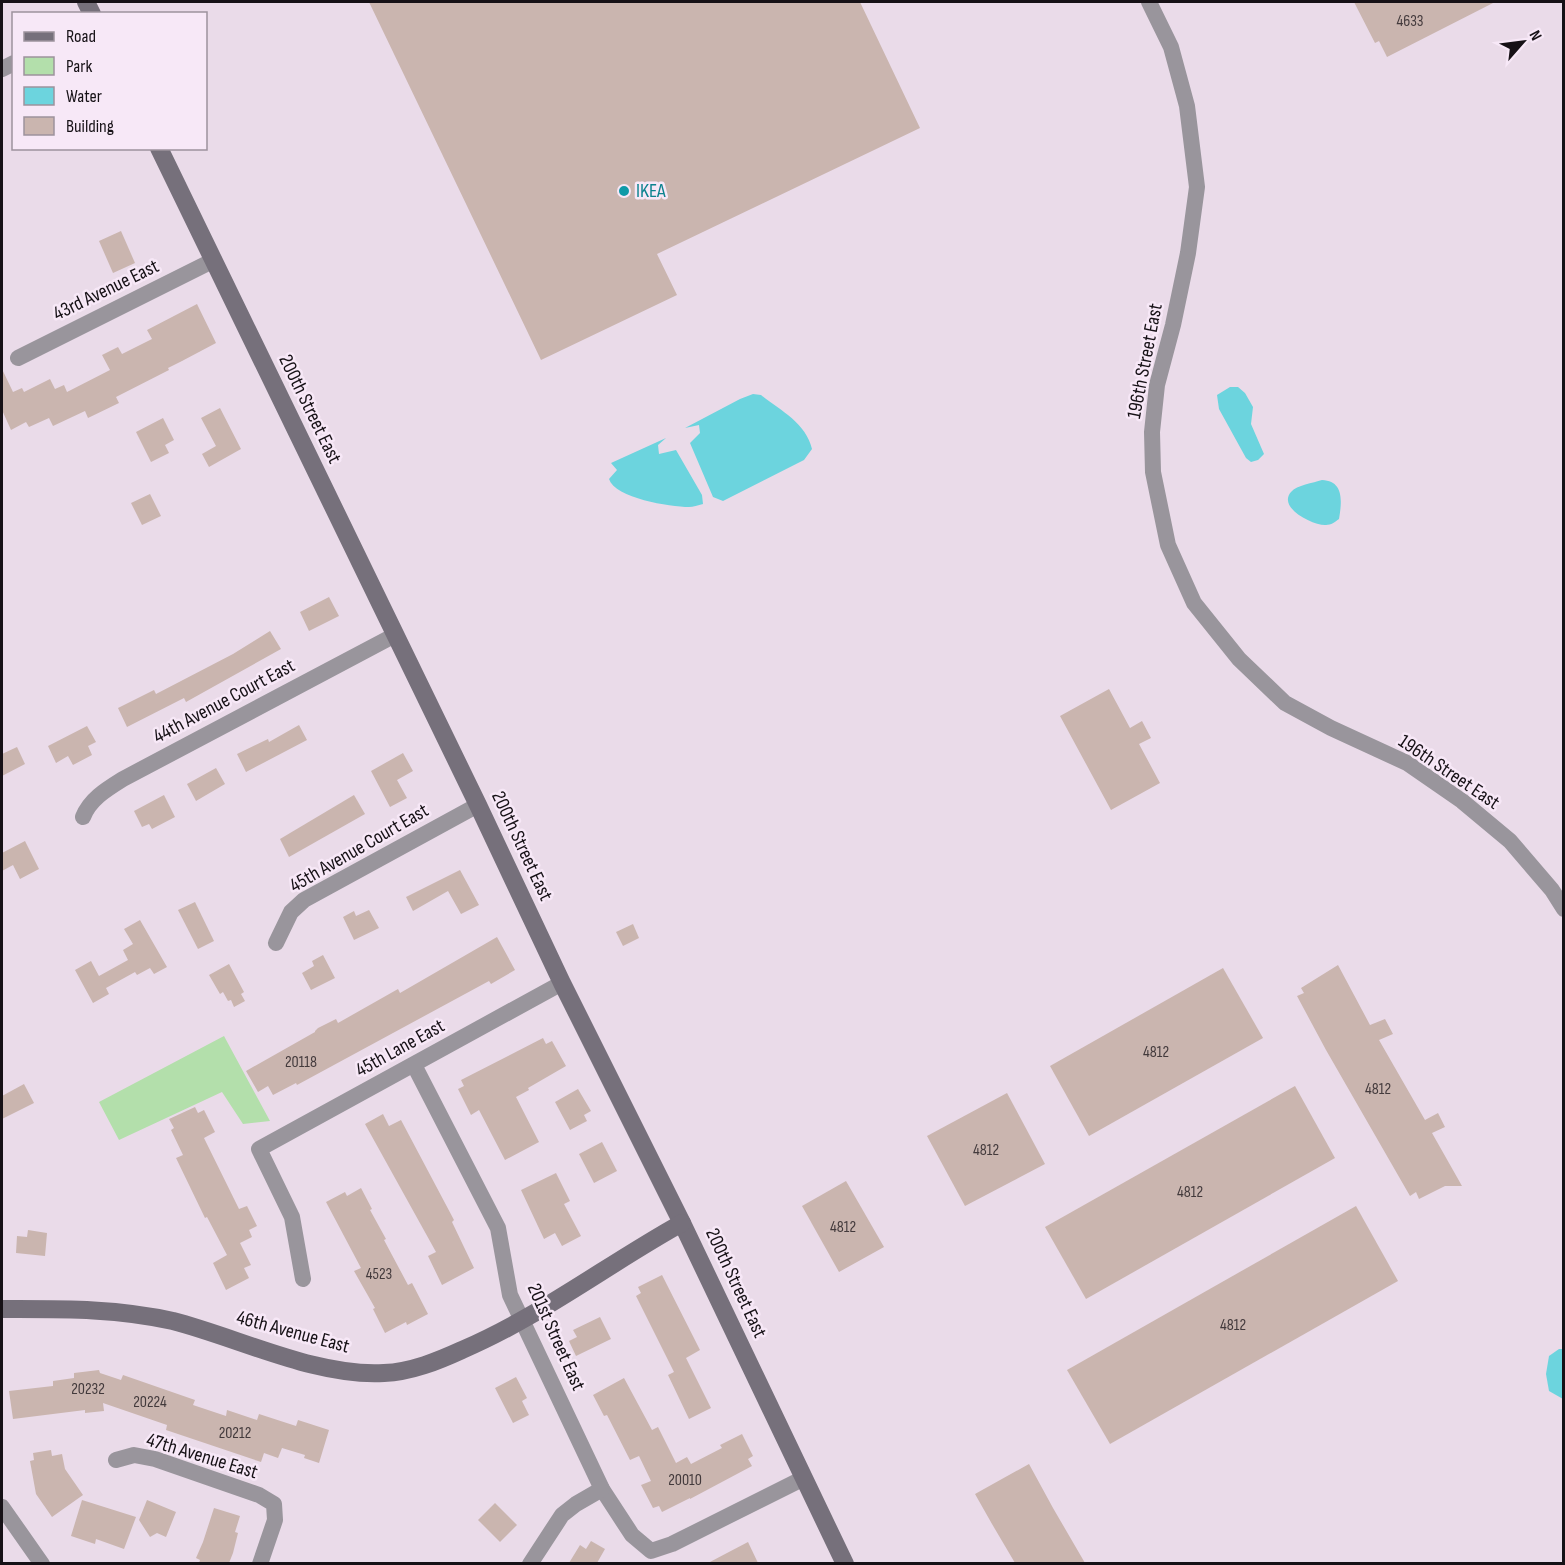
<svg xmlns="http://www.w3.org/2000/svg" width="1565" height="1565" viewBox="0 0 1565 1565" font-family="'Sofia Sans Condensed',sans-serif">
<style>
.green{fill:#b3dfab}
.water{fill:#6cd4de}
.building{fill:#cab5af}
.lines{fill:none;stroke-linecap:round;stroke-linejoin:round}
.street{stroke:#99959c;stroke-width:16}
.secondary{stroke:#76707b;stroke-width:18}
.culture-dot{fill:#0f9aa8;stroke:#f7e8f7;stroke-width:2}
.labels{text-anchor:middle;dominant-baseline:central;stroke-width:5;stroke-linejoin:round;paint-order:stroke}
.number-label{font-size:16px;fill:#433a3c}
.culture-label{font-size:20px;fill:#0d838f;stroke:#f7e8f7;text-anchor:start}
.street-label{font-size:20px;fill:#161116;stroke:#f7e8f7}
</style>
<rect width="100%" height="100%" fill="#eadbe9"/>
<polygon class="green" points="224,1036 270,1121 243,1124 222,1092 119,1140 99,1102"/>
<g class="water">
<polygon points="1230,387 1238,387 1245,393 1253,407 1251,424 1264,454 1258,460 1251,462 1246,458 1219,409 1217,395"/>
<path d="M753 394 761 395C781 411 806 423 812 449L804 460 723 501 713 497 690 443 700 433 699 425 685 428 740 399Z"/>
<path d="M666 438 658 445 659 454 676 450 702 495 703 504C698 505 693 507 689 507 670 507 615 498 609 479L617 470 611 463Z"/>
<path d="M1322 480C1344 481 1342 501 1339 519 1335 522 1331 525 1326 525 1314 526 1277 508 1291 492 1297 485 1313 483 1322 480Z"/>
<polygon points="1559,1349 1563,1349 1563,1399 1549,1391 1546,1374 1549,1356"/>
</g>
<g class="building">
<polygon points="369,2 860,2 920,128 657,254 677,295 541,360"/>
<polygon points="1354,2 1495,2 1387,57 1379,41 1375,43"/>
<polygon points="121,231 135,263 113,273 99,241"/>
<polygon points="197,304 216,343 182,361 168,368 169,370 116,397 119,403 88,418 85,411 53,426 49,418 29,427 26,422 11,430 2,410 2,369 13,392 22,388 24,392 50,379 55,389 64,385 67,392 110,370 102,355 118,347 122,354 152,339 147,330"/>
<polygon points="220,408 241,449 209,467 202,454 216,446 201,418"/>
<polygon points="163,418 174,440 165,445 169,453 151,462 136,432"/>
<polygon points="150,494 161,516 142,525 131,503"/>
<polygon points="329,597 339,616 309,631 300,612"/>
<polygon points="270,631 281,649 186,702 184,698 127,727 118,708 154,690 156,694 233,654"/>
<polygon points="1109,689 1130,728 1142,721 1151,738 1139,744 1160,783 1111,810 1060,716"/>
<polygon points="299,725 307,740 246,772 237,754 268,739 269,742"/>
<polygon points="87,726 96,742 88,746 92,755 73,765 68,756 56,763 48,746"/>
<polygon points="17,747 25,764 2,776 2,754"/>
<polygon points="403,753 413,771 397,780 407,798 390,807 371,771"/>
<polygon points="216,768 225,784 196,801 187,784"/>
<polygon points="164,795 175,817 152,829 149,824 142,827 134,811"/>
<polygon points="354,795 365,814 289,857 280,839"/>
<polygon points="25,841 39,869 20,879 13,865 2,871 2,853"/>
<polygon points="460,870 479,905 461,914 448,891 413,911 406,897"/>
<polygon points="195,902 214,941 198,949 178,910"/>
<polygon points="369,910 379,928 354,940 343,917 354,911 356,916"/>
<polygon points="140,920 167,967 154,974 150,968 137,975 135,972 106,988 109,994 93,1003 75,970 91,961 99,976 128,960 123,950 133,944 124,929"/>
<polygon points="633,924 639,938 623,946 616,932"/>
<polygon points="497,937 515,970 491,984 489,981 297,1085 296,1083 273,1095 268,1086 258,1092 246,1071 315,1032 315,1031 318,1028 336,1019 338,1023 398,989 400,993"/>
<polygon points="323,955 335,978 311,990 302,973 314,966 312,961"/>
<polygon points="229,964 244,992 241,994 245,1001 234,1007 231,1000 228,1001 223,992 220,994 209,975"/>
<polygon points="1338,965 1370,1025 1385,1019 1393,1034 1379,1040 1425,1120 1438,1113 1445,1127 1432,1133 1462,1186 1445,1186 1419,1199 1416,1192 1410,1196 1326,1050 1297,996 1304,993 1301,988"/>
<polygon points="1223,968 1263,1038 1089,1136 1050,1066"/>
<polygon points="543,1038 546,1044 552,1041 566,1066 528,1088 529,1090 516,1097 539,1142 505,1160 479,1110 471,1115 458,1089 464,1086 461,1080"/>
<polygon points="24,1084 34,1103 2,1119 2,1096"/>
<polygon points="1295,1086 1335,1158 1086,1299 1045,1227"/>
<polygon points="578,1089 591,1111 584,1115 587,1121 570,1130 555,1102"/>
<polygon points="1007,1093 1045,1164 965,1206 927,1136"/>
<polygon points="195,1107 198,1113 204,1110 215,1132 204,1138 239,1209 247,1206 257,1226 249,1230 252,1237 240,1243 251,1265 244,1268 249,1278 226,1290 213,1263 227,1255 207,1217 205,1218 176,1158 183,1155 171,1130 174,1128 169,1119"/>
<polygon points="383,1114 389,1126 401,1120 454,1220 452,1222 474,1268 442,1285 428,1256 436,1252 365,1124"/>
<polygon points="602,1142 617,1171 594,1183 579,1154"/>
<polygon points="556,1173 570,1201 564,1204 581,1236 562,1246 555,1233 544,1239 521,1190"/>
<polygon points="846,1181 884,1247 839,1272 802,1206"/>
<polygon points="361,1188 372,1209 370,1210 386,1239 384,1240 408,1285 412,1283 428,1314 407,1325 406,1322 385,1333 373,1309 375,1308 354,1271 361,1268 326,1202 345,1192 347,1196"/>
<polygon points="1356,1206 1398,1281 1110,1444 1067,1370"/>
<polygon points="28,1230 47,1233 45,1256 16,1253 17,1236 27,1237"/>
<polygon points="662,1275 700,1350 686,1358 711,1408 689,1419 668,1375 674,1372 636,1296 641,1293 638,1287"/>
<polygon points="600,1317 611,1339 576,1356 569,1341 577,1337 573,1330"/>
<polygon points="99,1370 100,1373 121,1380 123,1375 195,1400 193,1405 226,1416 227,1410 257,1420 259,1414 296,1426 298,1420 329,1430 319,1463 304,1458 305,1455 282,1448 278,1458 264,1453 261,1462 166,1430 167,1425 103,1403 104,1411 85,1413 85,1410 13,1419 9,1391 53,1386 53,1381 74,1378 74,1373"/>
<polygon points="516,1377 527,1398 522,1401 529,1415 513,1423 495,1388"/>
<polygon points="624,1378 652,1430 658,1427 676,1463 687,1457 691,1464 722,1448 720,1445 742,1434 753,1456 748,1459 752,1466 690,1499 690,1498 662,1512 659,1506 653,1508 641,1485 651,1481 639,1456 630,1460 607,1415 604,1416 593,1395"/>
<polygon points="51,1450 52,1456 62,1454 65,1469 83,1495 52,1517 36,1494 30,1461 34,1460 33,1453"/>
<polygon points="1029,1464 1053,1508 1085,1563 1015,1563 992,1524 975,1494"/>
<polygon points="82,1500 136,1517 124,1549 96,1539 95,1544 71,1536"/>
<polygon points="147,1500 176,1512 166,1537 157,1533 150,1537 139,1520"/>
<polygon points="495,1503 517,1525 500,1542 478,1520"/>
<polygon points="214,1508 240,1516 235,1532 238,1533 233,1553 229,1563 199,1563 200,1560 196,1558 203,1542"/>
<polygon points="591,1541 605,1549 597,1563 569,1563 580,1545 586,1549"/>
<polygon points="748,1542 758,1563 708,1563 727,1553"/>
</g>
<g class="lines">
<g class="street">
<polyline points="1149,2 1171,47 1187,106 1197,187 1188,253 1173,325 1157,385 1152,432 1153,472 1168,545 1194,603 1239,659 1285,703 1331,728 1407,763 1462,801 1510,841 1552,890 1564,909"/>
<polyline points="2,69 14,63"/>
<polyline points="18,358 214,260"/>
<path d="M83 817C90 799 107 789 123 779L395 635"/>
<polyline points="276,943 291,912 304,900 478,805"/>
<polyline points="414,1065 498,1228 510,1295 602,1489 632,1535 651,1551 672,1544 804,1478"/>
<polyline points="303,1279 292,1217 259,1149 562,983"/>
<polyline points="116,1460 134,1455 155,1459 259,1495 274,1504 275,1520 260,1564"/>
<polyline points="2,1507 42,1564"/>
<polyline points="530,1564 562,1515 576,1504 602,1489"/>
</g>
<g class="secondary">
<polyline points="86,2 92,14"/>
<polyline points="159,148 478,805 562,983 682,1223 845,1564"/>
<path d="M2 1309C60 1309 116 1308 173 1321 239 1338 316 1377 384 1373 411 1372 438 1361 462 1350 541 1316 608 1264 682 1223"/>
</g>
</g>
<circle class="culture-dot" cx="624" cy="191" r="6"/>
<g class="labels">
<g class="number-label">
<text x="1410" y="21">4633</text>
<text x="1156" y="1052">4812</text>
<text x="301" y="1062">20118</text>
<text x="1378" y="1089">4812</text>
<text x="986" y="1150">4812</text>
<text x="1190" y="1192">4812</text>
<text x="843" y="1227">4812</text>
<text x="379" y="1274">4523</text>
<text x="1233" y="1325">4812</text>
<text x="88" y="1389">20232</text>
<text x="150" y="1402">20224</text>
<text x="235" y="1433">20212</text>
<text x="685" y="1480">20010</text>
</g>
<g class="culture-label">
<text x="636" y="191">IKEA</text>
</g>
<g class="street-label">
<text transform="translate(106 290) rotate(-26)">43rd Avenue East</text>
<text transform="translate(1145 361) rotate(-79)">196th Street East</text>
<text transform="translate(310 409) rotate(64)">200th Street East</text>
<text transform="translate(224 701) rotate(-28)">44th Avenue Court East</text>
<text transform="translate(1449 772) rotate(34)">196th Street East</text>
<text transform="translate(522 846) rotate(65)">200th Street East</text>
<text transform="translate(359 848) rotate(-30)">45th Avenue Court East</text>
<text transform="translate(400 1048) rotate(-29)">45th Lane East</text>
<text transform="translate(736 1283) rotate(65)">200th Street East</text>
<text transform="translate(293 1332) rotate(15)">46th Avenue East</text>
<text transform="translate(556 1337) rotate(66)">201st Street East</text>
<text transform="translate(202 1456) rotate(17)">47th Avenue East</text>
</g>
</g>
<rect width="1565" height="1565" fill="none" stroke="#161116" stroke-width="6"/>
<rect x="12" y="12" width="195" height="138" fill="#f7e8f7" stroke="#9d929d" stroke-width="1.5"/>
<rect x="24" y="32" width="30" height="9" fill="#76707b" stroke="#9d929d" stroke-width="1.5"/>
<text x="66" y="42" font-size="18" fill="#161116">Road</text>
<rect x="24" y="57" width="30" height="18" fill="#b3dfab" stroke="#9d929d" stroke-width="1.5"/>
<text x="66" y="72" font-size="18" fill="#161116">Park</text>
<rect x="24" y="87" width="30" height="18" fill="#6cd4de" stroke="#9d929d" stroke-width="1.5"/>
<text x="66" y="102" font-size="18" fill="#161116">Water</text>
<rect x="24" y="117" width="30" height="18" fill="#cab5af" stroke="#9d929d" stroke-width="1.5"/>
<text x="66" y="132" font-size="18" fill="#161116">Building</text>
<g transform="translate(1523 42) rotate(62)" stroke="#f7e8f7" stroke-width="4.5" paint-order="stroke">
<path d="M0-4.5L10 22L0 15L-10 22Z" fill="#161116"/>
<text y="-9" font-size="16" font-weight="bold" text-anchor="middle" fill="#161116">N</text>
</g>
</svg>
